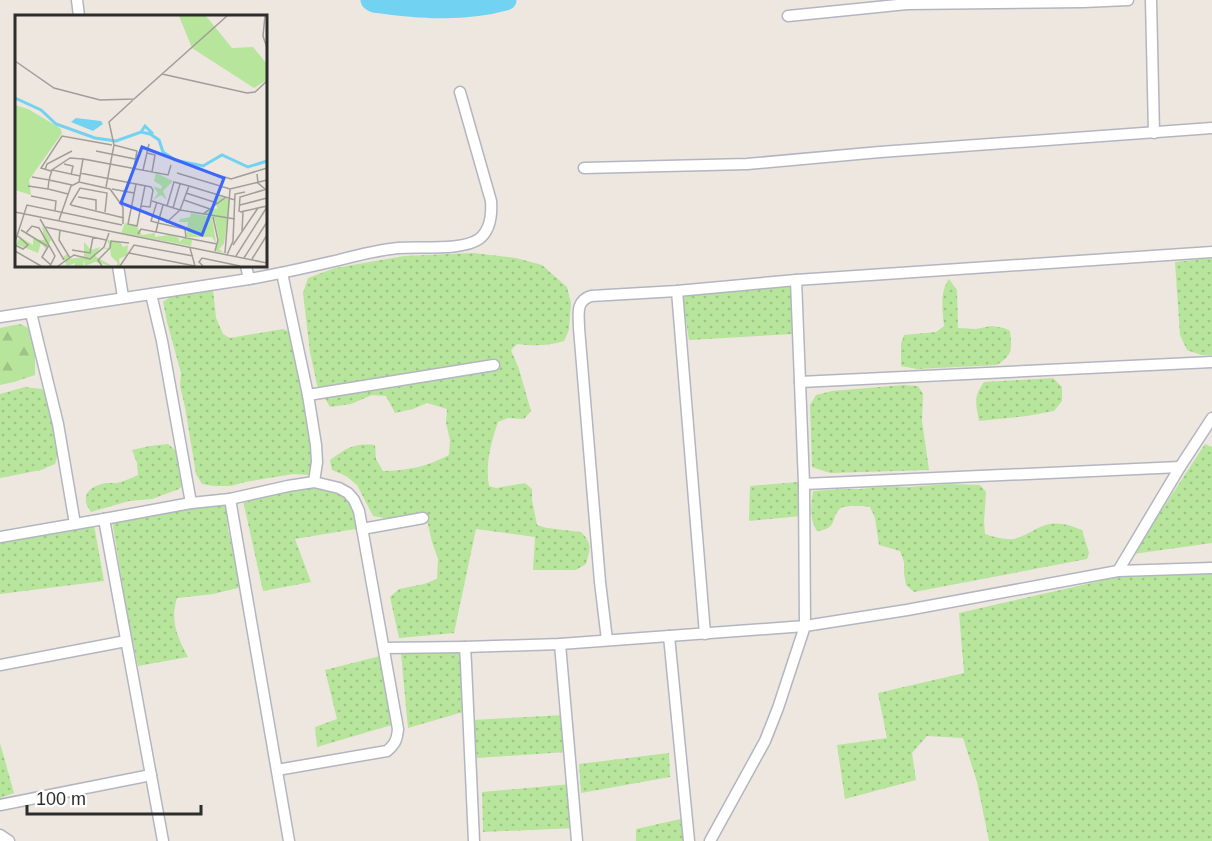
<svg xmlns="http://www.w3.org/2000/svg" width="1212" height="841" viewBox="0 0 1212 841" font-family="Arial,sans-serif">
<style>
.grass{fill:url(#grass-dots)}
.forest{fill:url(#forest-firs)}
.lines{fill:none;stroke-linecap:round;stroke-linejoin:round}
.river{stroke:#71d3f1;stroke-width:21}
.minor-casing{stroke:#b3b6c0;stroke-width:13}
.minor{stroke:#fff;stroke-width:10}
.inset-river{fill:none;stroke:#71d3f1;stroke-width:3}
.inset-road{fill:none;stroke:#a19d98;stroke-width:1.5}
.view{fill:#3d66fd;fill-opacity:0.15;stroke:#3d66fd;stroke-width:3}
.inset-edge{fill:none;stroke:#2d2d2d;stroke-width:3}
</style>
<defs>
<pattern id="grass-dots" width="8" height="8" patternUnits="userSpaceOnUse" patternTransform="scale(1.5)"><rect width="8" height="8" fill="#b6e59b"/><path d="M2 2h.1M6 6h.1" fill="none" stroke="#9dc586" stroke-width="1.8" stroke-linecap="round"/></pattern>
<pattern id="forest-firs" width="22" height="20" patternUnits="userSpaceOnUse" patternTransform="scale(1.5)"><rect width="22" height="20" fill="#b6e59b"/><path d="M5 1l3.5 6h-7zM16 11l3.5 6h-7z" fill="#9dc586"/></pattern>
</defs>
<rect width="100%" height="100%" fill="#eee7df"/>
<g class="grass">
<path d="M473 253 516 258 542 265 567 287 571 303 569 330 564 341C548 346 534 346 517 344L511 350 519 369 531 411 524 419 508 418 498 422C491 442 485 465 489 486L496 488 525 483 532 489V500L537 525 547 528 581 532C593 544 590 549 586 564L576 570H533L535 537 476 529 454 633 399 638 390 597 399 589 424 584 437 579 438 559 432 542 427 520 420 512 389 519 373 516 357 485 346 476 332 470 330 460C347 448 354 443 375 445L376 459 383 471C407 471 428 466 449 455L450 440 446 423 447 409 427 403 413 409 395 413 386 396 372 395 351 404 330 407 317 385 310 352 303 293 308 278 335 268 404 256Z"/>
<polygon points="1212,258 1212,355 1201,355 1187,350 1180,335 1175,262"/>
<path d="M949 279 957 290 958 328 976 329 991 326 1004 328 1010 331C1012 350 1013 354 997 365L917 369 901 366V344L904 335 936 332 944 326C943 311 939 292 949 279Z"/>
<polygon points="792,285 794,334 689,340 682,295"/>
<polygon points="213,289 216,318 223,334 230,338 283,329 293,333 299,362 314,468 310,475 293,474 245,482 231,486 214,486 202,484 196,474 185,407 180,386 181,373 167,322 163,302 173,295"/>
<path d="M1053 378 1062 387V401L1054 411 1027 416 979 421C976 404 973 397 984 382Z"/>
<polygon points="903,385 918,386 923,394 922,421 929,470 830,473 812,467 810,405 816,395 832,391"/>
<polygon points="25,387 42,389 49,398 59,451 55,464 41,470 0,478 0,394"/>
<path d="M168 444 182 456 187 482 179 489 152 499 129 501 91 512C79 496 89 486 106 483 107 483 115 483 116 483 123 482 131 478 138 475L137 463 132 450 150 446Z"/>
<polygon points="1205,444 1212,447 1212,543 1133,554"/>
<polygon points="798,482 801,516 749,521 750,486"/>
<path d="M947 484 980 485 986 492 984 522 985 534C994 537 1004 540 1014 539 1022 537 1029 533 1036 529 1052 520 1066 523 1082 530L1089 553 1087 559 914 592 906 585 904 573V562L900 551 879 545 875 518 870 507C864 506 846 505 841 508 830 516 839 529 817 531 809 519 811 505 813 491L842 489H860L887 486 909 487Z"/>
<polygon points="291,488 340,490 352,508 361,528 295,539 311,582 263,591 242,496"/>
<path d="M225 501 228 530 242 587 213 594 177 598C170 620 177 637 188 657L138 666 128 619 112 520Z"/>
<polygon points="94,525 104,581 0,594 0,542"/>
<polygon points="1212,570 1212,841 989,841 977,782 963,738 927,736 912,753 916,780 845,799 837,745 887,738 878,693 964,673 959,613 1131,574"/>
<polygon points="459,645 463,712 408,728 401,654"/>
<polygon points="384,655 395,724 317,747 315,727 337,719 325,670"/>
<polygon points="564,715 566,752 477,758 472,720"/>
<polygon points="0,743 14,793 0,798"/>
<polygon points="669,753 670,777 581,793 579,764"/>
<polygon points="571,784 575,828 483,832 482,792"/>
<polygon points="685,818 688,841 636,841 636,829"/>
</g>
<polygon class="forest" points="20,324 28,328 35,347 35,375 14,382 0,385 0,328"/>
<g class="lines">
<path class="river" d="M371 0 374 2C418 8 463 12 506 0"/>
<g class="minor-casing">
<g id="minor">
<polyline points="77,0 79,16"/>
<polyline points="1151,0 1154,133"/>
<polyline points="788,16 907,4 1083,2 1128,0"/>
<polyline points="584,168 747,164 880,152 1212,128"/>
<polyline points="118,266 123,297"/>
<polyline points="246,266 249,279"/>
<polyline points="282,273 308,395 316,445 317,462 314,482"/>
<polyline points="677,291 705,634"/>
<polyline points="151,294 162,341 191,503"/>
<polyline points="31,313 58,424 75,524"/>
<path d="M0 317 249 279C279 274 309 267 339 260 358 255 378 250 398 248 420 246 462 251 479 239 491 230 492 215 491 201L460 92"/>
<polyline points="800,382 1212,362"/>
<polyline points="308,395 494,365"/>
<polyline points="804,484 1180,467"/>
<polyline points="230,499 289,841"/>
<polyline points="362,529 423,518"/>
<polyline points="0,537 104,519"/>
<polyline points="1118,571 1180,467 1212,418"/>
<polyline points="669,636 689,841"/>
<path d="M607 640 600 582 579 328C579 315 575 301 591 296L677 291 796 280"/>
<polyline points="560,644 577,841"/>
<polyline points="465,647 466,664 474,841"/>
<polyline points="384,648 465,647 560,644 805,626 804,484 796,280 1212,252"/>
<polyline points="0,665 126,641"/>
<polyline points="0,805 151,775"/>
<polyline points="0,835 9,841"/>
<path d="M163 841 104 519 191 503 230 499 288 486 314 482 339 488 348 493 354 500 359 511 398 729C397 740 395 744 387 751L277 770"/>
<polyline points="710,841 765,741 778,708 805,626 907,610 1118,571 1212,568"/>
</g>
</g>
<use href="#minor" class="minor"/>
</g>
<g transform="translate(15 15)">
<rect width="252" height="252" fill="#eee7df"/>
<path d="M0 90 13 94 45 113 47 118 14 165 16 180 0 175ZM141 158 158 166 148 176 152 185 146 180 138 185 143 178 138 171 146 174 147 171 139 166ZM200 180 215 185 209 229 204 234 209 238 200 236 204 224 200 205 189 198 197 193 202 194ZM176 198 197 202 201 228 197 222H171L173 207H164L165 204 175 202ZM110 208 122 212 127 220 140 218V222L154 220 164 223V227L169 223 177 225 176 231 106 218ZM27 210 36 225 31 234 26 228 23 238 1 229 5 222 18 230V224L29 225ZM92 225 105 227 108 232 113 230 112 240 104 244 105 251H101L103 248 96 241 95 234H88L95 232ZM69 227 76 235 85 232 80 241 97 251 80 247 70 251 69 245 68 251H60V248L52 251 48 242 52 239 54 244 69 242Z" fill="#b6e59b"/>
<path d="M164 1H191L217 33 238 32 252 49V65L239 73 177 33Z" fill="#b6e59b"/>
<path d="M61 103 86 106 88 109 78 116 56 107Z" fill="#71d3f1"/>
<path class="inset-river" d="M0 83 26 95 41 109 80 123 101 126 126 117 135 119 144 125 148 137 160 145 188 151 207 140 233 152 252 146M126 117 130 111 138 119"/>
<path class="inset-road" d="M250 1 248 21 252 33M0 46 39 73 85 85 119 84 212 1M147 59 232 78 240 77 252 66M99 130 122 136 119 153M81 136 120 144M132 138 140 140 137 157M49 149 58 151 56 160M180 153 216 164 252 153M30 155 32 149 57 136M128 155 134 129M36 156 26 153 47 121 97 130M65 158 121 169M162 158 215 174 252 165M242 159 243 168 250 174M65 161 37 155 55 143 68 144M17 162 34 165 37 155M64 167 68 144 153 160 156 150M13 171 33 174M91 172 99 130 94 107 118 85M97 174 119 178M171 178 202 188M53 179 33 174 34 165 57 170M16 181 41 186 40 196M63 182 81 185V195M169 185 195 194M137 186 165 195 174 171 220 185M142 187 136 206 143 208 141 217 202 229M55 190 65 173 92 178 90 197M56 190 109 203M148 190 143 208 170 214 171 223M225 190 252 183M126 191 135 192 138 175 136 172 121 169 113 209 122 211 130 171M152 191 159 167 174 171M158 193 165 169M0 197 252 248M224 197 225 182 252 174M225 197 252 191M188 199 211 182M198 202 203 225 200 236M25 204 49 245M44 205 56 171 64 167 95 174 108 192V209M151 208 165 195 220 204M30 212 91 225M6 215 11 218 17 211 24 213 40 241 35 251M45 215 44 225 55 243M227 216 228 197M11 218 32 231M123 219 126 214 141 217M0 227 12 190 107 210M0 230 8 234 13 230 3 221M34 230 27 242 36 250M218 230 243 193M175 233 180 251M57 235 75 238 78 222M0 236 26 251M114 238 180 251M210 238 215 174M212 240 218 226 220 179 230 177M221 241 252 192M229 243 252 207M237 244 252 220M43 251 59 240 75 244 89 232 94 218M87 251 83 245 95 233 96 226 114 228M105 251 119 230 178 241M188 251 184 247 187 243 225 251"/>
<path class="view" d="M127 132 209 163 187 220 106 188Z"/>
<rect width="252" height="252" class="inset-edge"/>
</g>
<path d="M27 805v9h174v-9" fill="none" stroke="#2d2d2d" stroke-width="3"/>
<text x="36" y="805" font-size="18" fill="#2d2d2d" stroke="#ffffff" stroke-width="4.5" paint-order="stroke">100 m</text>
</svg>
